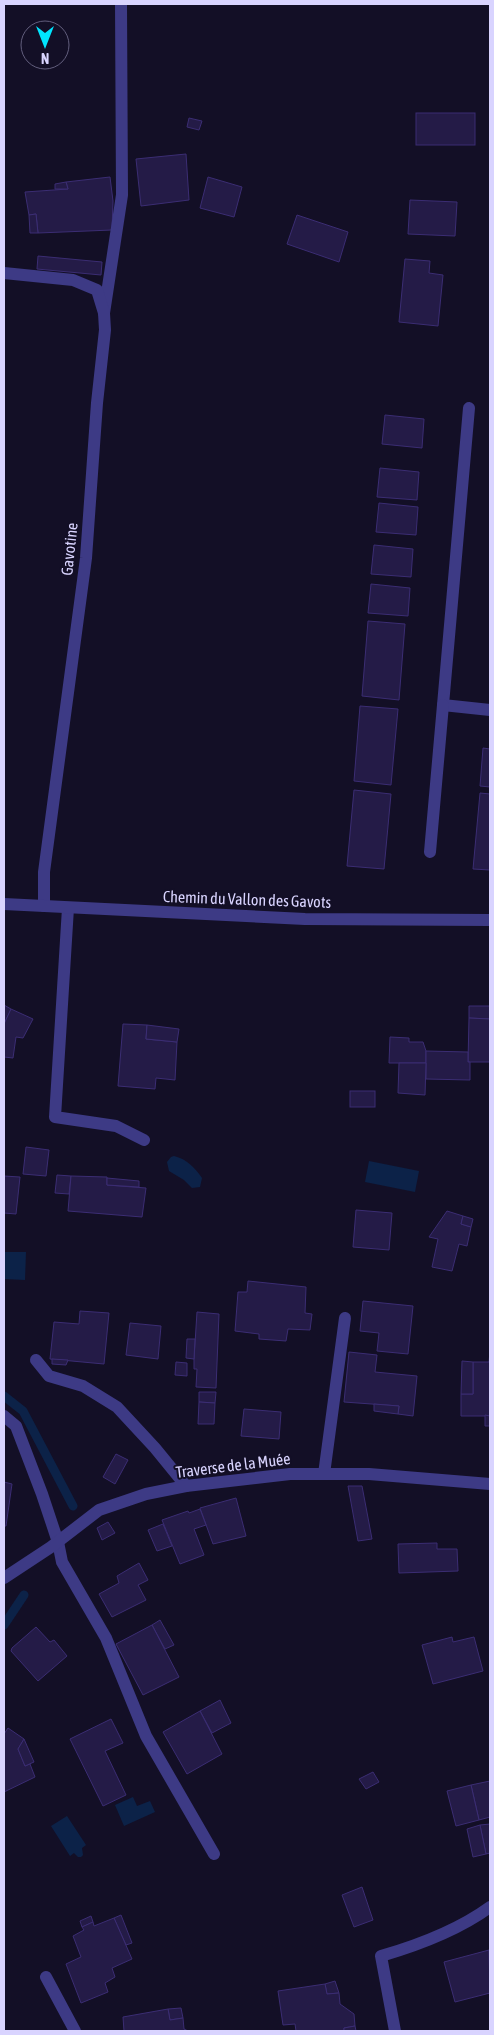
<svg xmlns="http://www.w3.org/2000/svg" width="494" height="2035" viewBox="0 0 494 2035" font-family="'Asap Condensed',sans-serif">
<style>
.water{fill:#0c2248}
.lines{fill:none;stroke-linecap:round;stroke-linejoin:round}
.stream{stroke:#0c2248;stroke-width:9}
.building{fill:#241b47;stroke:#3b2d73}
.lane{stroke:#3d3a85;stroke-width:12}
.street{stroke:#3d3a85;stroke-width:12}
.labels{text-anchor:middle;dominant-baseline:central;stroke-width:4;stroke-linejoin:round;paint-order:stroke}
.street-label{font-size:16px;fill:#d9d4ff;stroke:#130f26}
</style>
<rect width="100%" height="100%" fill="#130f26"/>
<g class="water">
<path d="M174 1156C187 1159 195 1168 202 1178L200 1187 192 1188 184 1180 169 1171 167 1162 171 1157Z"/>
<polygon points="369,1161 419,1171 415,1192 365,1182"/>
<polygon points="4,1252 26,1252 25,1280 4,1279"/>
<polygon points="133,1797 137,1806 150,1801 155,1812 124,1826 115,1805"/>
<polygon points="67,1816 86,1845 82,1848 83,1855 81,1857 78,1857 74,1853 70,1856 51,1826"/>
</g>
<g class="lines">
<g class="stream">
<polyline points="4,1396 23,1411 73,1506"/>
<polyline points="4,1625 24,1595"/>
</g>
</g>
<g class="building">
<rect x="416" y="113" width="59" height="32"/>
<polygon points="189,118 202,121 199,130 187,127"/>
<polygon points="186,154 189,200 141,206 136,159"/>
<polygon points="110,177 113,201 112,230 38,233 36,214 29,215 25,192 68,189 66,182"/>
<polygon points="208,177 242,187 234,217 200,208"/>
<polygon points="66,182 68,189 55,189 55,184"/>
<polygon points="410,200 457,202 455,236 408,234"/>
<polygon points="36,214 38,233 30,233 29,215"/>
<polygon points="297,215 348,232 339,262 287,244"/>
<polygon points="38,256 102,262 101,275 37,269"/>
<polygon points="405,259 430,261 429,273 443,275 438,326 399,322"/>
<polygon points="385,415 424,419 422,448 382,444"/>
<polygon points="380,468 419,472 417,500 377,497"/>
<polygon points="379,503 418,507 416,535 376,532"/>
<polygon points="374,545 413,549 411,577 371,574"/>
<polygon points="371,584 410,588 408,616 368,613"/>
<polygon points="368,621 405,624 399,700 362,696"/>
<polygon points="360,706 398,709 391,785 354,781"/>
<polygon points="483,748 490,749 490,787 480,786"/>
<polygon points="354,790 391,794 384,869 347,866"/>
<polygon points="480,793 490,794 490,870 473,869"/>
<polygon points="4,1005 11,1009 4,1024"/>
<polygon points="469,1006 490,1006 490,1019 469,1018"/>
<polygon points="11,1009 33,1019 23,1038 16,1037 13,1058 4,1057 4,1024"/>
<polygon points="469,1018 490,1019 490,1062 468,1062"/>
<polygon points="123,1024 147,1025 146,1039 177,1042 175,1080 156,1078 155,1089 118,1086"/>
<polygon points="147,1025 179,1029 177,1042 146,1039"/>
<polygon points="390,1037 409,1038 409,1042 423,1042 426,1051 426,1063 389,1063"/>
<polygon points="426,1051 468,1052 468,1062 470,1062 470,1080 426,1079"/>
<polygon points="399,1063 426,1063 425,1095 398,1093"/>
<rect x="350" y="1091" width="25" height="16"/>
<polygon points="26,1147 49,1150 46,1176 23,1174"/>
<polygon points="57,1175 71,1176 69,1194 55,1193"/>
<polygon points="4,1176 20,1177 16,1214 4,1213"/>
<polygon points="71,1176 107,1177 107,1185 146,1188 142,1217 68,1211"/>
<polygon points="107,1178 139,1181 139,1187 107,1185"/>
<polygon points="356,1210 392,1213 389,1250 353,1247"/>
<polygon points="447,1211 463,1216 461,1224 471,1227 467,1246 459,1244 452,1271 432,1267 438,1239 429,1237"/>
<polygon points="463,1216 473,1219 471,1227 461,1224"/>
<polygon points="248,1281 306,1287 305,1313 312,1314 310,1330 288,1329 286,1341 259,1339 259,1334 235,1331 238,1292 247,1292"/>
<polygon points="363,1301 413,1306 408,1354 377,1351 379,1333 360,1331"/>
<polygon points="80,1311 109,1313 104,1364 50,1359 54,1322 79,1324"/>
<polygon points="197,1312 219,1314 216,1388 196,1387 197,1369 194,1369 194,1359"/>
<polygon points="130,1323 161,1326 158,1359 126,1355"/>
<polygon points="187,1339 195,1339 194,1359 186,1358"/>
<polygon points="490,1351 490,1416 461,1416 461,1394 473,1394 473,1362 489,1362"/>
<polygon points="349,1352 377,1355 375,1372 417,1376 413,1416 398,1414 399,1406 344,1402"/>
<polygon points="52,1359 68,1360 66,1365 52,1364"/>
<polygon points="462,1361 473,1362 473,1394 461,1394"/>
<polygon points="176,1362 187,1363 187,1376 175,1375"/>
<polygon points="199,1392 216,1392 215,1403 199,1402"/>
<polygon points="199,1402 215,1403 214,1424 198,1424"/>
<polygon points="374,1404 399,1406 398,1414 374,1411"/>
<polygon points="244,1409 281,1412 279,1439 241,1436"/>
<polygon points="485,1415 490,1416 490,1426 485,1426"/>
<polygon points="116,1454 128,1460 115,1484 103,1477"/>
<polygon points="4,1482 12,1484 6,1526 4,1526"/>
<polygon points="348,1486 362,1486 372,1539 358,1541"/>
<polygon points="236,1498 246,1536 213,1544 200,1508"/>
<polygon points="200,1509 206,1525 194,1529 204,1555 180,1564 162,1520 188,1511 189,1513"/>
<polygon points="108,1522 115,1533 102,1540 97,1528"/>
<polygon points="163,1524 172,1546 157,1551 148,1530"/>
<polygon points="437,1543 437,1549 457,1549 458,1571 399,1573 398,1544"/>
<polygon points="139,1563 148,1580 138,1585 146,1600 112,1617 99,1594 119,1583 117,1576"/>
<polygon points="160,1620 174,1645 165,1649 152,1625"/>
<polygon points="152,1625 179,1677 143,1695 116,1644"/>
<polygon points="36,1627 50,1642 54,1640 67,1656 38,1681 11,1651 12,1648"/>
<polygon points="452,1637 453,1642 474,1637 483,1671 433,1684 422,1645"/>
<polygon points="220,1700 231,1723 212,1733 200,1711"/>
<polygon points="200,1711 222,1754 187,1774 163,1732"/>
<polygon points="111,1719 123,1743 105,1751 126,1795 103,1806 70,1739"/>
<polygon points="8,1728 24,1739 18,1749 25,1766 30,1764 35,1777 4,1792 4,1734"/>
<polygon points="24,1739 34,1762 25,1766 18,1749"/>
<polygon points="373,1772 379,1782 366,1789 359,1779"/>
<polygon points="490,1781 490,1817 479,1820 471,1785"/>
<polygon points="471,1785 479,1820 456,1826 447,1791"/>
<polygon points="490,1824 490,1853 486,1854 480,1825"/>
<polygon points="480,1825 486,1854 473,1857 467,1829"/>
<polygon points="362,1887 373,1920 354,1927 342,1895"/>
<polygon points="121,1915 132,1943 126,1945 114,1918"/>
<polygon points="91,1916 93,1922 82,1927 80,1921"/>
<polygon points="114,1918 132,1959 112,1968 115,1977 105,1983 108,1992 81,2003 66,1964 81,1957 73,1936 84,1930 82,1927 93,1922 94,1926"/>
<polygon points="489,1950 490,1993 455,2002 444,1962"/>
<polygon points="335,1981 339,1993 327,1994 325,1984"/>
<polygon points="325,1984 327,1994 339,1993 340,2004 354,2014 355,2026 344,2028 344,2031 296,2031 295,2024 283,2025 278,1991"/>
<polygon points="181,2008 183,2018 170,2020 168,2009"/>
<polygon points="168,2009 170,2020 183,2018 184,2029 188,2031 124,2031 123,2017"/>
<polygon points="355,2026 356,2031 344,2031 344,2028"/>
</g>
<g class="lines">
<g class="lane">
<polyline points="104,313 122,195 121,4"/>
<polyline points="469,408 443,705 490,710"/>
<polyline points="430,852 443,705"/>
<polyline points="68,908 55,1117 116,1126 144,1140"/>
<polyline points="36,1360 49,1376 83,1386 117,1407 155,1448 186,1486"/>
<polyline points="324,1474 345,1318"/>
</g>
<g class="street">
<polyline points="4,273 73,280 97,290 104,313 105,330 97,403 86,558 44,872 44,906"/>
<polyline points="4,904 305,919 490,920"/>
<polyline points="4,1416 16,1426 42,1494 58,1542 62,1562 106,1638 146,1736 214,1854"/>
<polyline points="4,1578 51,1547 99,1510 146,1494 186,1486 290,1474 369,1474 490,1484"/>
<polyline points="46,1977 75,2031"/>
<path d="M395 2031 381 1956C419 1945 457 1931 490 1907"/>
</g>
</g>
<g class="labels">
<g class="street-label">
<text transform="translate(69 549) rotate(-84)">Gavotine</text>
<text transform="translate(247 899) rotate(2)">Chemin du Vallon des Gavots</text>
<text transform="translate(233 1465) rotate(-7)">Traverse de la Muée</text>
</g>
</g>
<rect width="494" height="2035" fill="none" stroke="#d9d4ff" stroke-width="10"/>
<g transform="translate(45 45) rotate(180)"><circle r="24" fill="#130f26" stroke="#625e7d"/>
<path d="M0-4L9 19L0 12L-9 19Z" fill="#00e5ff"/>
<text y="-8" font-size="14" font-weight="bold" text-anchor="middle" fill="#d9d4ff">N</text>
</g>
</svg>
